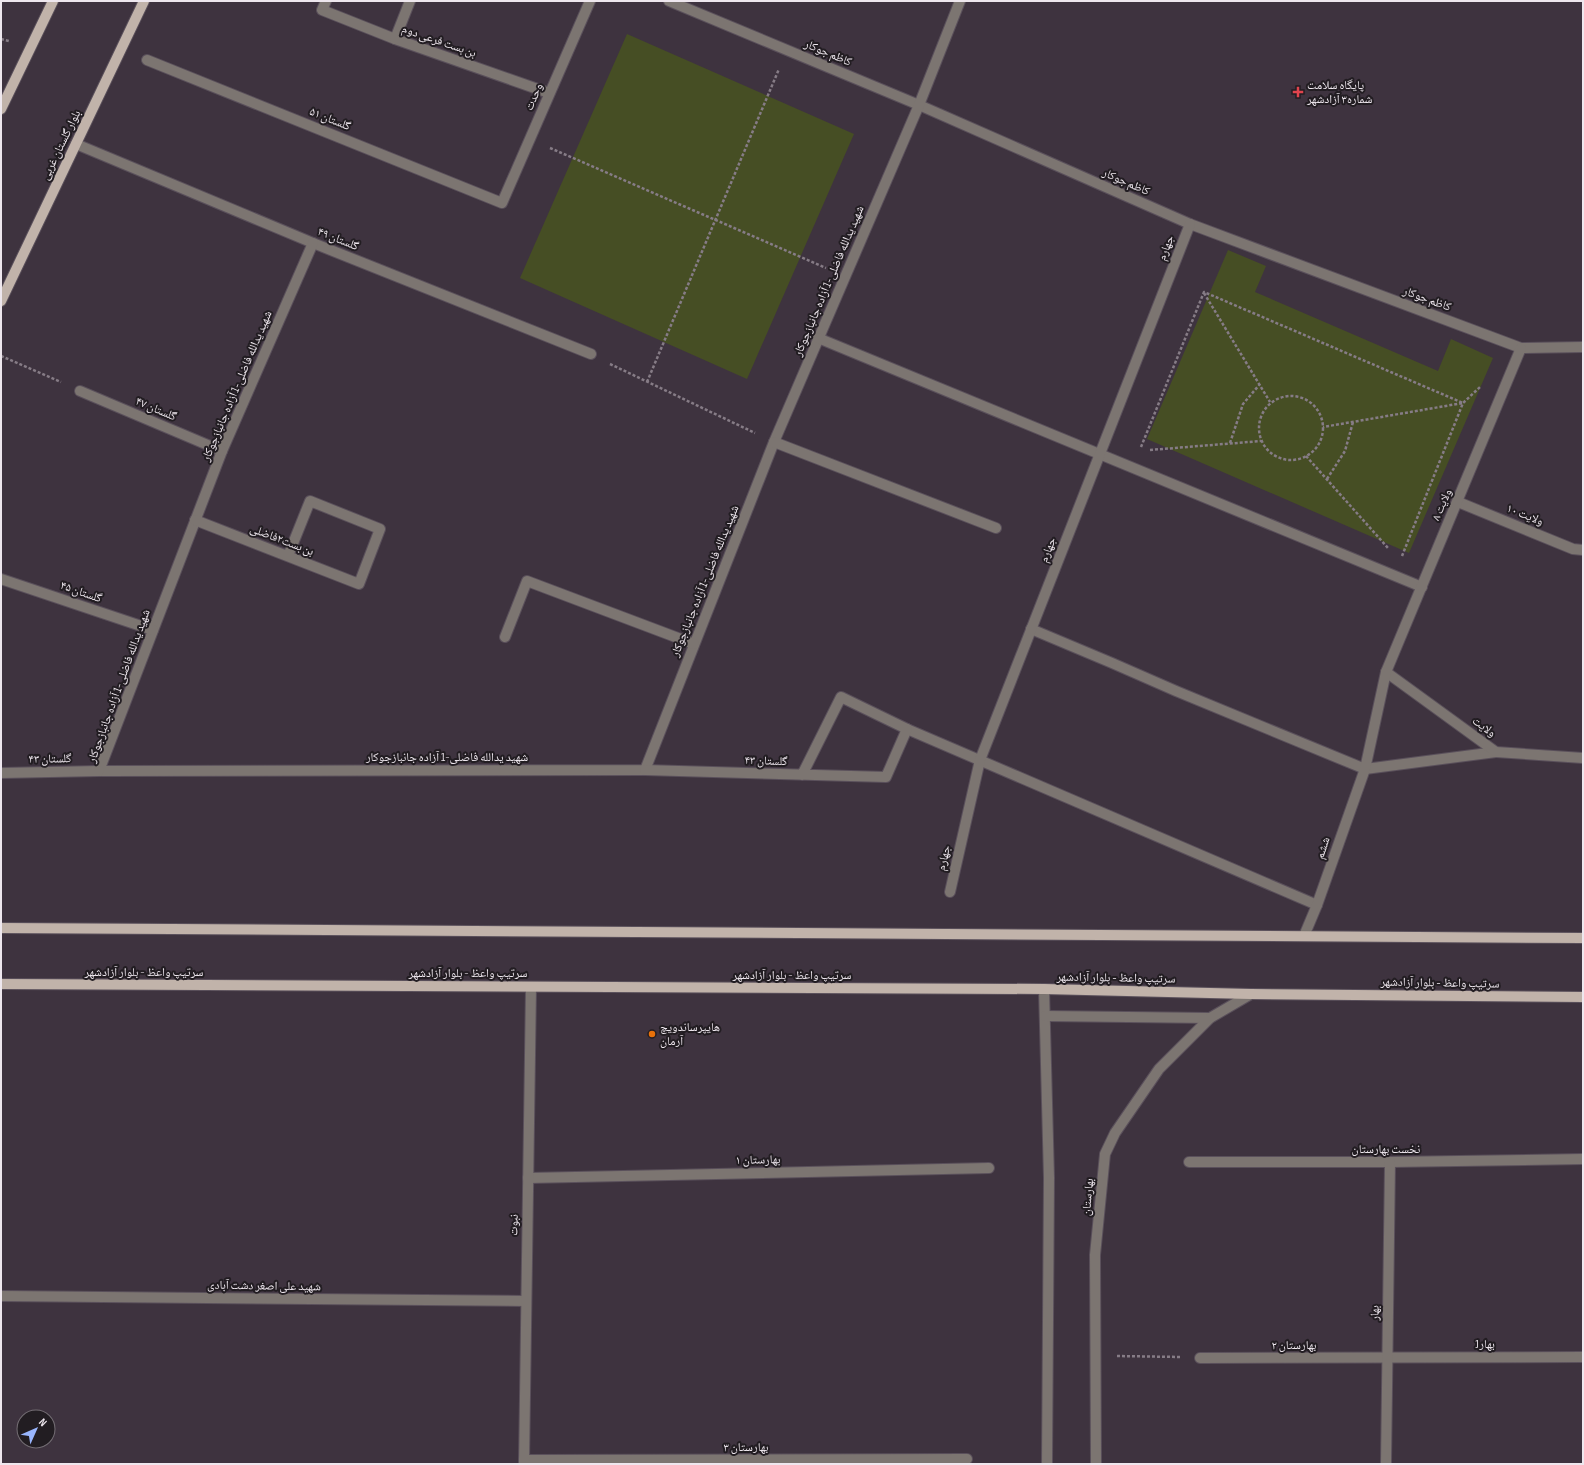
<svg xmlns="http://www.w3.org/2000/svg" width="1584" height="1465" viewBox="0 0 1584 1465" font-family="'Sofia Sans Condensed','Noto Naskh Arabic',sans-serif">
<style>
.green{fill:#464e24}
.lines{fill:none;stroke-linecap:round;stroke-linejoin:round}
.minor-casing{stroke:#5a505b;stroke-width:12}
.major-casing{stroke:#5a505b;stroke-width:12}
.path{stroke:#867c86;stroke-width:2.5;stroke-dasharray:3 2;stroke-linecap:butt}
.minor{stroke:#7c7571;stroke-width:10}
.major{stroke:#c1b3aa;stroke-width:10}
.health-dot{fill:#e0444e;stroke:#221d22;stroke-width:1.5}
.food-dot{fill:#e8710a;stroke:#221d22;stroke-width:1.5}
.labels{text-anchor:middle;dominant-baseline:central;stroke-width:4;stroke-linejoin:round;paint-order:stroke}
.street-label{font-size:12px;fill:#eee7ee;stroke:#221d22}
.poi-label{font-size:12px;fill:#eee7ee;stroke:#221d22;text-anchor:start}
</style>
<rect width="100%" height="100%" fill="#3e333f"/>
<g class="green">
<polygon points="627,34 854,134 747,379 520,278"/>
<polygon points="1228,250 1266,266 1255,292 1438,371 1451,339 1493,358 1409,553 1147,439"/>
</g>
<g class="lines">
<g class="minor-casing">
<g id="minor">
<polyline points="326,1 322,10 395,39 549,93"/>
<polyline points="669,1 919,105 1190,224 1521,348 1583,347"/>
<polyline points="395,39 410,1"/>
<polyline points="147,60 502,203 590,1"/>
<polyline points="76,144 313,243 591,354"/>
<polyline points="313,243 222,451 99,771 645,770 774,442 919,105 960,1"/>
<polyline points="818,338 1422,587"/>
<polyline points="80,391 222,451"/>
<polyline points="774,442 996,528"/>
<polyline points="1458,502 1573,549 1583,550"/>
<polyline points="195,520 359,584 380,529 310,501 288,556"/>
<polyline points="1,579 153,630"/>
<polyline points="1031,629 1112,663 1176,691 1365,769 1496,752"/>
<polyline points="505,637 527,581 694,644"/>
<polyline points="1386,672 1496,752 1583,758"/>
<polyline points="907,729 1317,905"/>
<polyline points="645,770 886,777 907,729 841,697 802,775"/>
<polyline points="1,773 99,771"/>
<polyline points="950,892 980,760 1190,224"/>
<polyline points="1304,936 1317,905 1365,769 1386,672 1521,348"/>
<polyline points="1044,989 1049,1178 1047,1464"/>
<polyline points="1045,1016 1210,1018"/>
<polyline points="1189,1162 1390,1162 1583,1159"/>
<polyline points="528,1178 989,1168"/>
<polyline points="1,1296 526,1301"/>
<polyline points="1200,1358 1583,1357"/>
<polyline points="524,1460 967,1459"/>
<polyline points="524,1464 531,987"/>
<polyline points="1096,1464 1095,1255 1105,1154 1115,1133 1159,1069 1210,1018 1251,994"/>
<polyline points="1386,1464 1390,1162"/>
</g>
</g>
<g class="major-casing">
<g id="major">
<polyline points="1,109 53,1"/>
<polyline points="1,301 144,1"/>
<polyline points="1,928 1583,938"/>
<polyline points="1,984 1044,989 1251,994 1583,997"/>
</g>
</g>
<g class="path">
<polyline points="1,39 9,41"/>
<polyline points="550,148 826,268"/>
<polyline points="1204,293 1270,402"/>
<polyline points="1,356 61,382"/>
<polyline points="610,364 755,433"/>
<polyline points="647,382 779,69"/>
<circle cx="1291" cy="428" r="32"/>
<polyline points="1230,443 1243,404 1260,384"/>
<polyline points="1141,447 1204,292 1463,403 1323,427"/>
<polyline points="1150,450 1261,441"/>
<polyline points="1306,456 1388,548"/>
<polyline points="1327,479 1345,451 1353,422"/>
<polyline points="1402,556 1463,403 1480,387"/>
<polyline points="1117,1356 1180,1357"/>
</g>
<use href="#minor" class="minor"/>
<use href="#major" class="major"/>
</g>
<path class="health-dot" d="M1296 86h4v4h4v4h-4v4h-4v-4h-4v-4h4z"/>
<circle class="food-dot" cx="652" cy="1034" r="4"/>
<g class="labels">
<g class="street-label">
<text transform="translate(439 41) rotate(19)">بن بست فرعی دوم</text>
<text transform="translate(828 53) rotate(23)">کاظم جوکار</text>
<text transform="translate(534 97) rotate(-67)">وحدت</text>
<text transform="translate(330 119) rotate(22)">گلستان ۵۱</text>
<text transform="translate(61 145) rotate(-64)">بلوار گلستان غربی</text>
<text transform="translate(1126 182) rotate(24)">کاظم جوکار</text>
<text transform="translate(338 239) rotate(22)">گلستان ۴۹</text>
<text transform="translate(1166 248) rotate(-69)">جهارم</text>
<text transform="translate(829 281) rotate(-67)">شهید یدالله فاضلی-1 آزاده جانبازجوکار</text>
<text transform="translate(1427 299) rotate(20)">کاظم جوکار</text>
<text transform="translate(237 386) rotate(-67)">شهید یدالله فاضلی-1 آزاده جانبازجوکار</text>
<text transform="translate(156 409) rotate(23)">گلستان ۴۷</text>
<text transform="translate(1442 505) rotate(-67)">ولایت ۸</text>
<text transform="translate(1525 515) rotate(22)">ولایت ۱۰</text>
<text transform="translate(282 540) rotate(21)">بن بست۲فاضلی</text>
<text transform="translate(1048 550) rotate(-69)">جهارم</text>
<text transform="translate(705 581) rotate(-68)">شهید یدالله فاضلی-1 آزاده جانبازجوکار</text>
<text transform="translate(81 592) rotate(19)">گلستان ۴۵</text>
<text transform="translate(119 686) rotate(-70)">شهید یدالله فاضلی-1 آزاده جانبازجوکار</text>
<text transform="translate(1484 727) rotate(36)">ولایت</text>
<text x="447" y="757">شهید یدالله فاضلی-1 آزاده جانبازجوکار</text>
<text transform="translate(50 759) rotate(-1)">گلستان ۴۳</text>
<text transform="translate(766 761) rotate(2)">گلستان ۴۳</text>
<text transform="translate(1323 848) rotate(-71)">ششم</text>
<text transform="translate(944 858) rotate(-77)">جهارم</text>
<text x="144" y="972">سرتیپ واعظ - بلوار آزادشهر</text>
<text x="468" y="973">سرتیپ واعظ - بلوار آزادشهر</text>
<text x="792" y="975">سرتیپ واعظ - بلوار آزادشهر</text>
<text transform="translate(1116 978) rotate(1)">سرتیپ واعظ - بلوار آزادشهر</text>
<text transform="translate(1440 983) rotate(1)">سرتیپ واعظ - بلوار آزادشهر</text>
<text x="1386" y="1149">نخست بهارستان</text>
<text transform="translate(758 1160) rotate(-1)">بهارستان ۱</text>
<text transform="translate(1088 1197) rotate(-85)">بهارستان</text>
<text transform="translate(514 1225) rotate(-89)">نبوت</text>
<text transform="translate(264 1286) rotate(1)">شهید علی اصغر دشت آبادی</text>
<text transform="translate(1375 1313) rotate(-89)">بهار</text>
<text x="1485" y="1344">بهار1</text>
<text x="1294" y="1345">بهارستان ۲</text>
<text x="746" y="1447">بهارستان ۳</text>
</g>
<g class="poi-label">
<text x="1307" y="85">پایگاه سلامت<tspan x="1307" dy="14">شماره۳ آزادشهر</tspan></text>
<text x="660" y="1027">هایپرساندویچ<tspan x="660" dy="14">آرمان</tspan></text>
</g>
</g>
<rect width="1584" height="1465" fill="none" stroke="#eee7ee" stroke-width="4"/>
<g transform="translate(36 1429) rotate(45)"><circle r="19" fill="#221d22" stroke="#746e74"/>
<path d="M0-3L7 15L0 10L-7 15Z" fill="#99b5fd"/>
<text y="-6" font-size="11" font-weight="bold" text-anchor="middle" fill="#eee7ee">N</text>
</g>
</svg>
